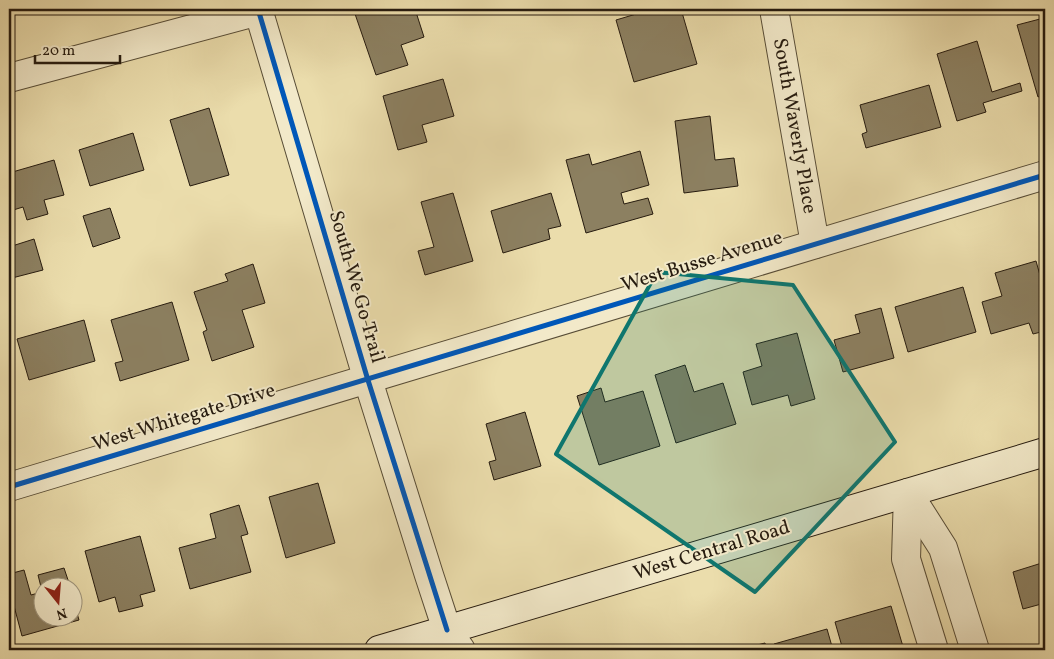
<svg xmlns="http://www.w3.org/2000/svg" width="1054" height="659" viewBox="0 0 1054 659" font-family="Vollkorn,serif">
<style>
.building{fill:#8c8061;stroke:#261b0f}
.lines{fill:none;stroke-linecap:round;stroke-linejoin:round}
.minor-casing{stroke:#574c36;stroke-width:30}
.secondary-casing{stroke:#261b0f;stroke-width:30}
.minor{stroke:#f2e9c9;stroke-width:28}
.secondary{stroke:#f2e9c9;stroke-width:28}
.cycleway-casing{stroke:#f2e9c9;stroke-width:8}
.cycleway{stroke:#0057b8;stroke-width:5}
.marked{fill:#0f766e;fill-opacity:0.2;stroke:#0f766e;stroke-width:4;stroke-linejoin:round}
.labels{text-anchor:middle;dominant-baseline:central;stroke-width:4;stroke-linejoin:round;paint-order:stroke}
.street-label{font-size:20px;fill:#261b0f;stroke:#f2e9c9}
</style>
<rect width="100%" height="100%" fill="#ebddac"/>
<filter id="stains"><feTurbulence type="fractalNoise" baseFrequency=".004" numOctaves="4"/><feColorMatrix values="0 0 0 0 .2 0 0 0 0 .09 0 0 0 0 .02 0 0 0 .5 -.17"/></filter>
<radialGradient id="worn" r=".72"><stop offset=".6" stop-color="#630" stop-opacity="0"/><stop offset="1" stop-color="#630" stop-opacity=".3"/></radialGradient>
<g class="building">
<polygon points="361,9 415,9 424,37 401,45 408,65 376,75 354,11"/>
<polygon points="653,9 681,9 697,64 634,82 616,20"/>
<polygon points="1040,19 1043,31 1045,31 1045,94 1038,97 1017,25"/>
<polygon points="977,41 992,92 1020,83 1022,91 983,103 986,112 957,121 937,54"/>
<polygon points="443,79 454,116 422,125 427,142 398,150 383,96"/>
<polygon points="929,85 941,127 866,148 862,134 867,132 860,105"/>
<polygon points="209,108 229,175 190,186 170,120"/>
<polygon points="710,116 715,160 734,158 738,186 684,193 675,121"/>
<polygon points="133,133 144,170 90,186 79,150"/>
<polygon points="640,151 649,185 621,193 624,204 648,198 653,214 586,233 566,160 589,154 592,165"/>
<polygon points="54,160 64,195 44,200 48,214 27,220 23,207 10,211 9,173"/>
<polygon points="453,193 473,261 425,275 418,251 434,247 421,202"/>
<polygon points="551,193 561,226 548,229 550,239 503,253 491,211"/>
<polygon points="110,208 120,238 93,247 83,216"/>
<polygon points="34,239 43,270 12,278 9,267 9,247"/>
<polygon points="1036,261 1045,293 1045,331 1033,334 1029,323 991,334 982,302 1002,296 995,273"/>
<polygon points="253,264 265,303 242,310 254,347 212,361 203,332 207,330 194,292 228,281 225,274"/>
<polygon points="963,287 976,332 908,352 895,307"/>
<polygon points="172,302 189,360 120,381 115,363 123,361 111,320"/>
<polygon points="881,308 894,358 843,372 834,340 860,333 855,315"/>
<polygon points="84,320 95,361 29,380 17,339"/>
<polygon points="797,333 815,399 791,406 788,395 752,405 743,372 762,366 756,344"/>
<polygon points="685,365 694,392 723,383 736,424 676,443 655,375"/>
<polygon points="601,388 605,402 643,391 660,446 599,465 577,396"/>
<polygon points="525,412 541,466 494,480 489,462 496,460 486,424"/>
<polygon points="318,483 335,543 286,558 269,497"/>
<polygon points="239,505 248,534 241,536 251,572 190,589 179,548 216,538 210,514"/>
<polygon points="140,536 155,591 140,595 143,606 119,612 115,597 99,602 85,551"/>
<polygon points="1045,562 1045,603 1023,609 1013,572"/>
<polygon points="64,568 70,586 42,586 42,591 38,575"/>
<polygon points="24,570 31,595 42,592 42,616 72,616 72,596 79,620 22,636 14,606 9,608 9,574"/>
<polygon points="891,606 904,650 843,650 835,622"/>
<polygon points="827,629 833,650 776,650 774,644"/>
<polygon points="765,643 767,650 738,650"/>
</g>
<g class="lines">
<g class="minor-casing">
<g id="minor">
<polyline points="258,9 367,377 429,575 447,630 461,650"/>
<polyline points="774,9 815,244"/>
<polyline points="9,78 259,11"/>
<polyline points="9,487 1045,175"/>
<polyline points="908,493 943,548 975,650"/>
<polyline points="908,493 906,559 934,650"/>
</g>
</g>
<g class="secondary-casing">
<polyline id="secondary" points="379,650 1045,452"/>
</g>
<use href="#minor" class="minor"/>
<use href="#secondary" class="secondary"/>
<g class="cycleway-casing">
<g id="cycleway">
<polyline points="258,9 367,377 447,630"/>
<polyline points="9,487 1045,175"/>
</g>
</g>
<use href="#cycleway" class="cycleway"/>
</g>
<path class="marked" d="M657 272 793 285 895 442 755 592 556 454Z"/>
<g class="labels">
<g class="street-label">
<text transform="translate(794 126) rotate(80)">South Waverly Place</text>
<text transform="translate(702 262) rotate(-17)">West Busse Avenue</text>
<text transform="translate(356 287) rotate(74)">South We Go Trail</text>
<text transform="translate(184 418) rotate(-17)">West Whitegate Drive</text>
<text transform="translate(712 551) rotate(-17)">West Central Road</text>
</g>
</g>
<rect width="1054" height="659" fill="none" stroke="#ebddac" stroke-width="30"/>
<rect x="10" y="10" width="1034" height="639" fill="none" stroke="#261b0f" stroke-width="2.5"/>
<rect x="15" y="15" width="1024" height="629" fill="none" stroke="#261b0f"/>
<g transform="translate(58 602) rotate(163)"><circle r="24" fill="#f2e9c9" stroke="#a0977f"/>
<path d="M0-4L9 19L0 12L-9 19Z" fill="#8f2418"/>
<text y="-8" font-size="14" font-weight="bold" text-anchor="middle" fill="#261b0f">N</text>
</g>
<path d="M35 55v8h85v-8" fill="none" stroke="#261b0f" stroke-width="2.5"/>
<text x="42" y="55" font-size="15" fill="#261b0f" stroke="#f2e9c9" stroke-width="4" paint-order="stroke">20 m</text>
<rect width="100%" height="100%" filter="url(#stains)"/>
<rect width="100%" height="100%" fill="url(#worn)"/>
</svg>
